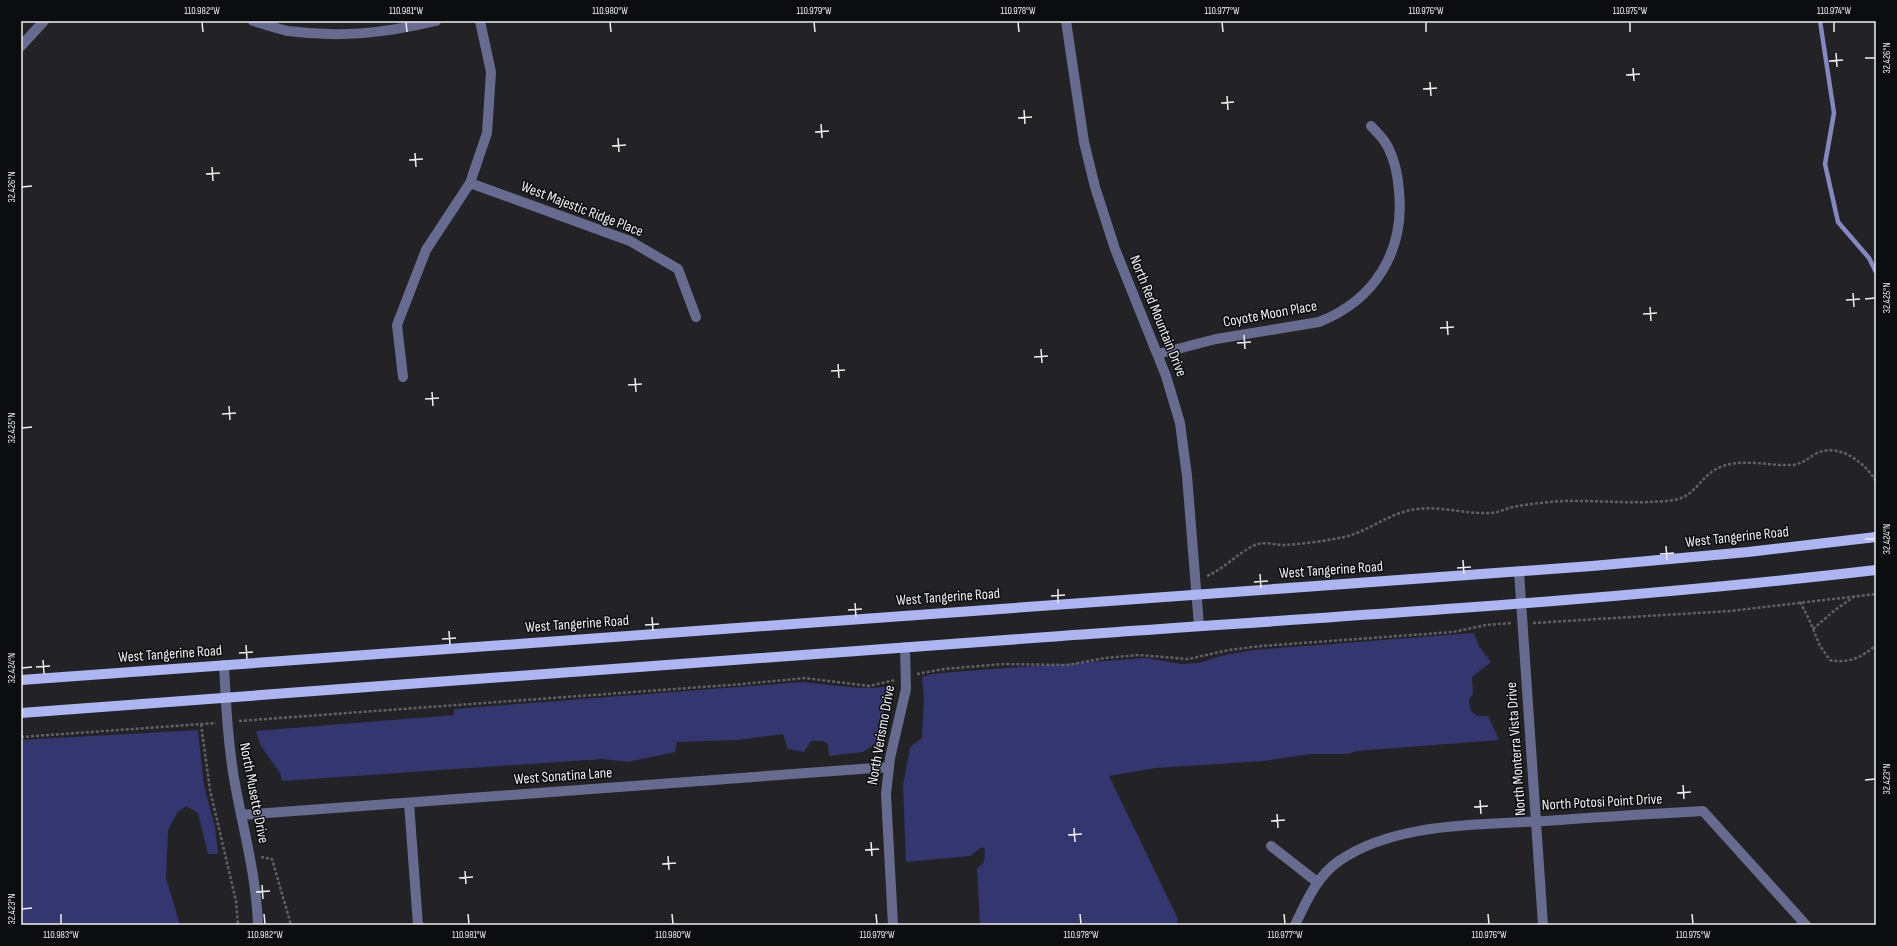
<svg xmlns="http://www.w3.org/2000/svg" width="1897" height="946" viewBox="0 0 1897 946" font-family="'Sofia Sans Condensed',sans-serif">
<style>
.green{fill:#33366f}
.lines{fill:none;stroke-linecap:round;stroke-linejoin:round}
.stream{stroke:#8587c1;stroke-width:4.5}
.path{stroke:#616164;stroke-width:2.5;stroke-dasharray:3 2;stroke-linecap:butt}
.minor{stroke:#676b90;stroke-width:10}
.major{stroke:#adb5f2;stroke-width:10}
.ticks{fill:none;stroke:#efeff1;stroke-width:1.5}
.labels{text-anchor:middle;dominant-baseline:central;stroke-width:3;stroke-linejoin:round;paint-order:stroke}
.street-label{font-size:15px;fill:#efeff1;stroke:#0c0d0e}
.neatline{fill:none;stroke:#efeff1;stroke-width:1.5}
.ticks-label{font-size:10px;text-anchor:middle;fill:#efeff1}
</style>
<rect width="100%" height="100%" fill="#232326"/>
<g class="green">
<polygon points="1474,633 1479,646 1491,662 1472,677 1473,694 1469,700 1471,711 1477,716 1488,716 1499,740 1356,751 1348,754 1310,754 1263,761 1155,768 1109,776 1178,919 1177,925 980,925 977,868 984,863 985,849 982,847 970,856 906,862 903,786 910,747 922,738 924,700 922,677 932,674 965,671 1146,658 1181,664 1198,663 1225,655 1254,650"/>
<path d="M804 682C832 685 862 691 891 686V692L885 707 875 744 863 752 829 756 828 744 823 741H811L804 752 788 749 783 734 737 740 677 742 675 752 628 762 603 759 282 781 280 773 261 746 256 731 454 715V709Z"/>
<polygon points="198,730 204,786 215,827 218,854 208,854 198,813 186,806 177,813 168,830 166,878 180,925 21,925 21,740"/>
</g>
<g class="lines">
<polyline class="stream" points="1820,21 1834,113 1825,164 1838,222 1869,258 1876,272"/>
<g class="path">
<path d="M1207 576C1225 568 1238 553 1255 545 1265 541 1274 545 1284 545 1303 544 1325 541 1344 537 1370 531 1390 512 1417 509 1441 506 1465 514 1489 513 1497 513 1505 509 1513 507 1529 504 1546 502 1563 501 1600 500 1636 505 1674 500 1694 497 1700 478 1716 469 1739 457 1767 466 1791 465 1801 465 1808 458 1817 453 1840 443 1864 462 1876 481"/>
<path d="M1800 602 1809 619 1820 646 1830 660C1848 664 1863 657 1876 645"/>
<polyline points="1533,623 1730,611 1876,594"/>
<polyline points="1813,629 1835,610 1855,596"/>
<polyline points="917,674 944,669 1003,664 1068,665 1105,658 1139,655 1188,659 1229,650 1261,646 1453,632 1486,625 1512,623"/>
<polyline points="239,721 743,684 805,678 869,686 895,680"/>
<polyline points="201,724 210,790 236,901 238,925"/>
<polyline points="21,737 216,723"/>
<polyline points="261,857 272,859 291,925"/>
</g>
<g class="minor">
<path d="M253 21C264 24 277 29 288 31 341 38 385 33 436 21"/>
<polyline points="1066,21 1084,142 1095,187 1115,249 1166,376 1180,423 1187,476 1199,626"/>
<polyline points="21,46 44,21"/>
<polyline points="470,183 630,241 678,269 696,317"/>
<path d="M1158 354 1216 339 1319 322C1375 300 1405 251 1399 191 1398 176 1395 161 1388 147 1384 139 1377 132 1371 126"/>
<polyline points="403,377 397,325 426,250 470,183 487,133 491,72 480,21"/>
<polyline points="1519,572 1543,925"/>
<path d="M224 665C226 705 228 745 235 784 244 833 256 874 258 925"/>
<polyline points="409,803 418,925"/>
<polyline points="241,815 888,767"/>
<polyline points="1271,846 1317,882"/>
<polyline points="893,925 886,794 890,758 906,689 905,647"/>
<path d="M1295 925C1306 902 1317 876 1339 861 1395 822 1480 825 1545 821 1598 817 1650 814 1703 811L1806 925"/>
</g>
<g class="major">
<polyline points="21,680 1592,566 1748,552 1876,537"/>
<path d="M21 713C363 688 705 661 1047 637 1323 617 1600 602 1876 570"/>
</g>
</g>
<path class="ticks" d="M202 22 203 32M406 22 407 32M610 22 611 32M814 22 815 32M1018 22 1019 32M1222 22 1223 32M1426 22V32M1630 22V32M1834 22V32M1836 53 1837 67M1865 58H1875M1829 61 1843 60M1633 68 1634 81M1626 75 1640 74M1430 82 1431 96M1423 89 1437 88M1227 96 1228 110M1221 103 1234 102M1024 110 1025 124M1018 118 1032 117M821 124 822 138M815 132 829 131M618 138 619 152M612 146 626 145M415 153 416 167M409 160 423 159M212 167 213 181M206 174 220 173M22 187 32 186M1853 293 1854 307M1865 299 1875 298M1846 300 1860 299M1650 307 1651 321M1643 314 1657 313M1447 321 1448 335M1440 328 1454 327M1244 335 1245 349M1237 343 1251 342M1041 349 1042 363M1034 357 1048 356M838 364 839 378M831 371 845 370M635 378 636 392M628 385 642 384M432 392 433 406M425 399 439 398M229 406 230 420M222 414 236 413M22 428 32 427M1865 539H1875M1666 546 1667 560M1660 554 1674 553M1463 560 1464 574M1457 568 1471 567M1260 574 1261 588M1254 582 1268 581M1058 589V603M1051 596 1065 595M855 603 856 617M848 610 862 609M652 617 653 631M645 625 659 624M449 631 450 645M442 639 456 638M246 645 247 659M239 653 253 652M43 660 44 674M36 667 50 666M22 668 32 667M1865 780 1875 779M1683 785 1684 799M1677 793 1691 792M1480 800 1481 814M1474 807 1488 806M1277 814 1278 828M1271 821 1285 820M1074 828 1075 842M1068 835 1082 834M871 842 872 856M865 850 879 849M668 856 669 870M662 864 676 863M465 871 466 884M459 878 473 877M262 885 263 899M256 892 270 891M22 909 32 908M61 914V924M264 914 265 924M468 914 469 924M672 914 673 924M876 914 877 924M1080 914 1081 924M1284 914 1285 924M1488 914 1489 924M1692 914 1693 924"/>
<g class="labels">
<g class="street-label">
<text transform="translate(582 209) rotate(21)">West Majestic Ridge Place</text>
<text transform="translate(1270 314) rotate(-10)">Coyote Moon Place</text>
<text transform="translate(1158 316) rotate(68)">North Red Mountain Drive</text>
<text transform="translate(1737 537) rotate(-6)">West Tangerine Road</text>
<text transform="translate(1331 570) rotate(-4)">West Tangerine Road</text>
<text transform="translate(948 597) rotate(-4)">West Tangerine Road</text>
<text transform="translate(577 624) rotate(-4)">West Tangerine Road</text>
<text transform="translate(170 654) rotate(-4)">West Tangerine Road</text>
<text transform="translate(881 735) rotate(-80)">North Verismo Drive</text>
<text transform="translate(1516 749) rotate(-94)">North Monterra Vista Drive</text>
<text transform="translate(563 776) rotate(-4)">West Sonatina Lane</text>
<text transform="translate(254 793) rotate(79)">North Musette Drive</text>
<text transform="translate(1602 802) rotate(-3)">North Potosi Point Drive</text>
</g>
</g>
<rect width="1897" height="946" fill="none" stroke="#0c0d0e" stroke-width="44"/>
<rect x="22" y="22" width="1853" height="902" class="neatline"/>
<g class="ticks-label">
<text x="202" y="14">110.982°W</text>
<text x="406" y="14">110.981°W</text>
<text x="610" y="14">110.980°W</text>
<text x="814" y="14">110.979°W</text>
<text x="1018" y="14">110.978°W</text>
<text x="1222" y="14">110.977°W</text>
<text x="1426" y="14">110.976°W</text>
<text x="1630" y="14">110.975°W</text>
<text x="1834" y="14">110.974°W</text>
<text transform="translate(1886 58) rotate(-90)" y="4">32.426°N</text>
<text transform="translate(11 187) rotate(-90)" y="4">32.426°N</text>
<text transform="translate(1886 298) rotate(-90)" y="4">32.425°N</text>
<text transform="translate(11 428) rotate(-90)" y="4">32.425°N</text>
<text transform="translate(1886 539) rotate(-90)" y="4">32.424°N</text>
<text transform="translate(11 668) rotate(-90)" y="4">32.424°N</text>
<text transform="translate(1886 779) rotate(-90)" y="4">32.423°N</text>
<text transform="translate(11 909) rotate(-90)" y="4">32.423°N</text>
<text x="61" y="938">110.983°W</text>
<text x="265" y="938">110.982°W</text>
<text x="469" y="938">110.981°W</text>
<text x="673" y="938">110.980°W</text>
<text x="877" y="938">110.979°W</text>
<text x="1081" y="938">110.978°W</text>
<text x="1285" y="938">110.977°W</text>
<text x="1489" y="938">110.976°W</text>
<text x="1693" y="938">110.975°W</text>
</g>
</svg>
